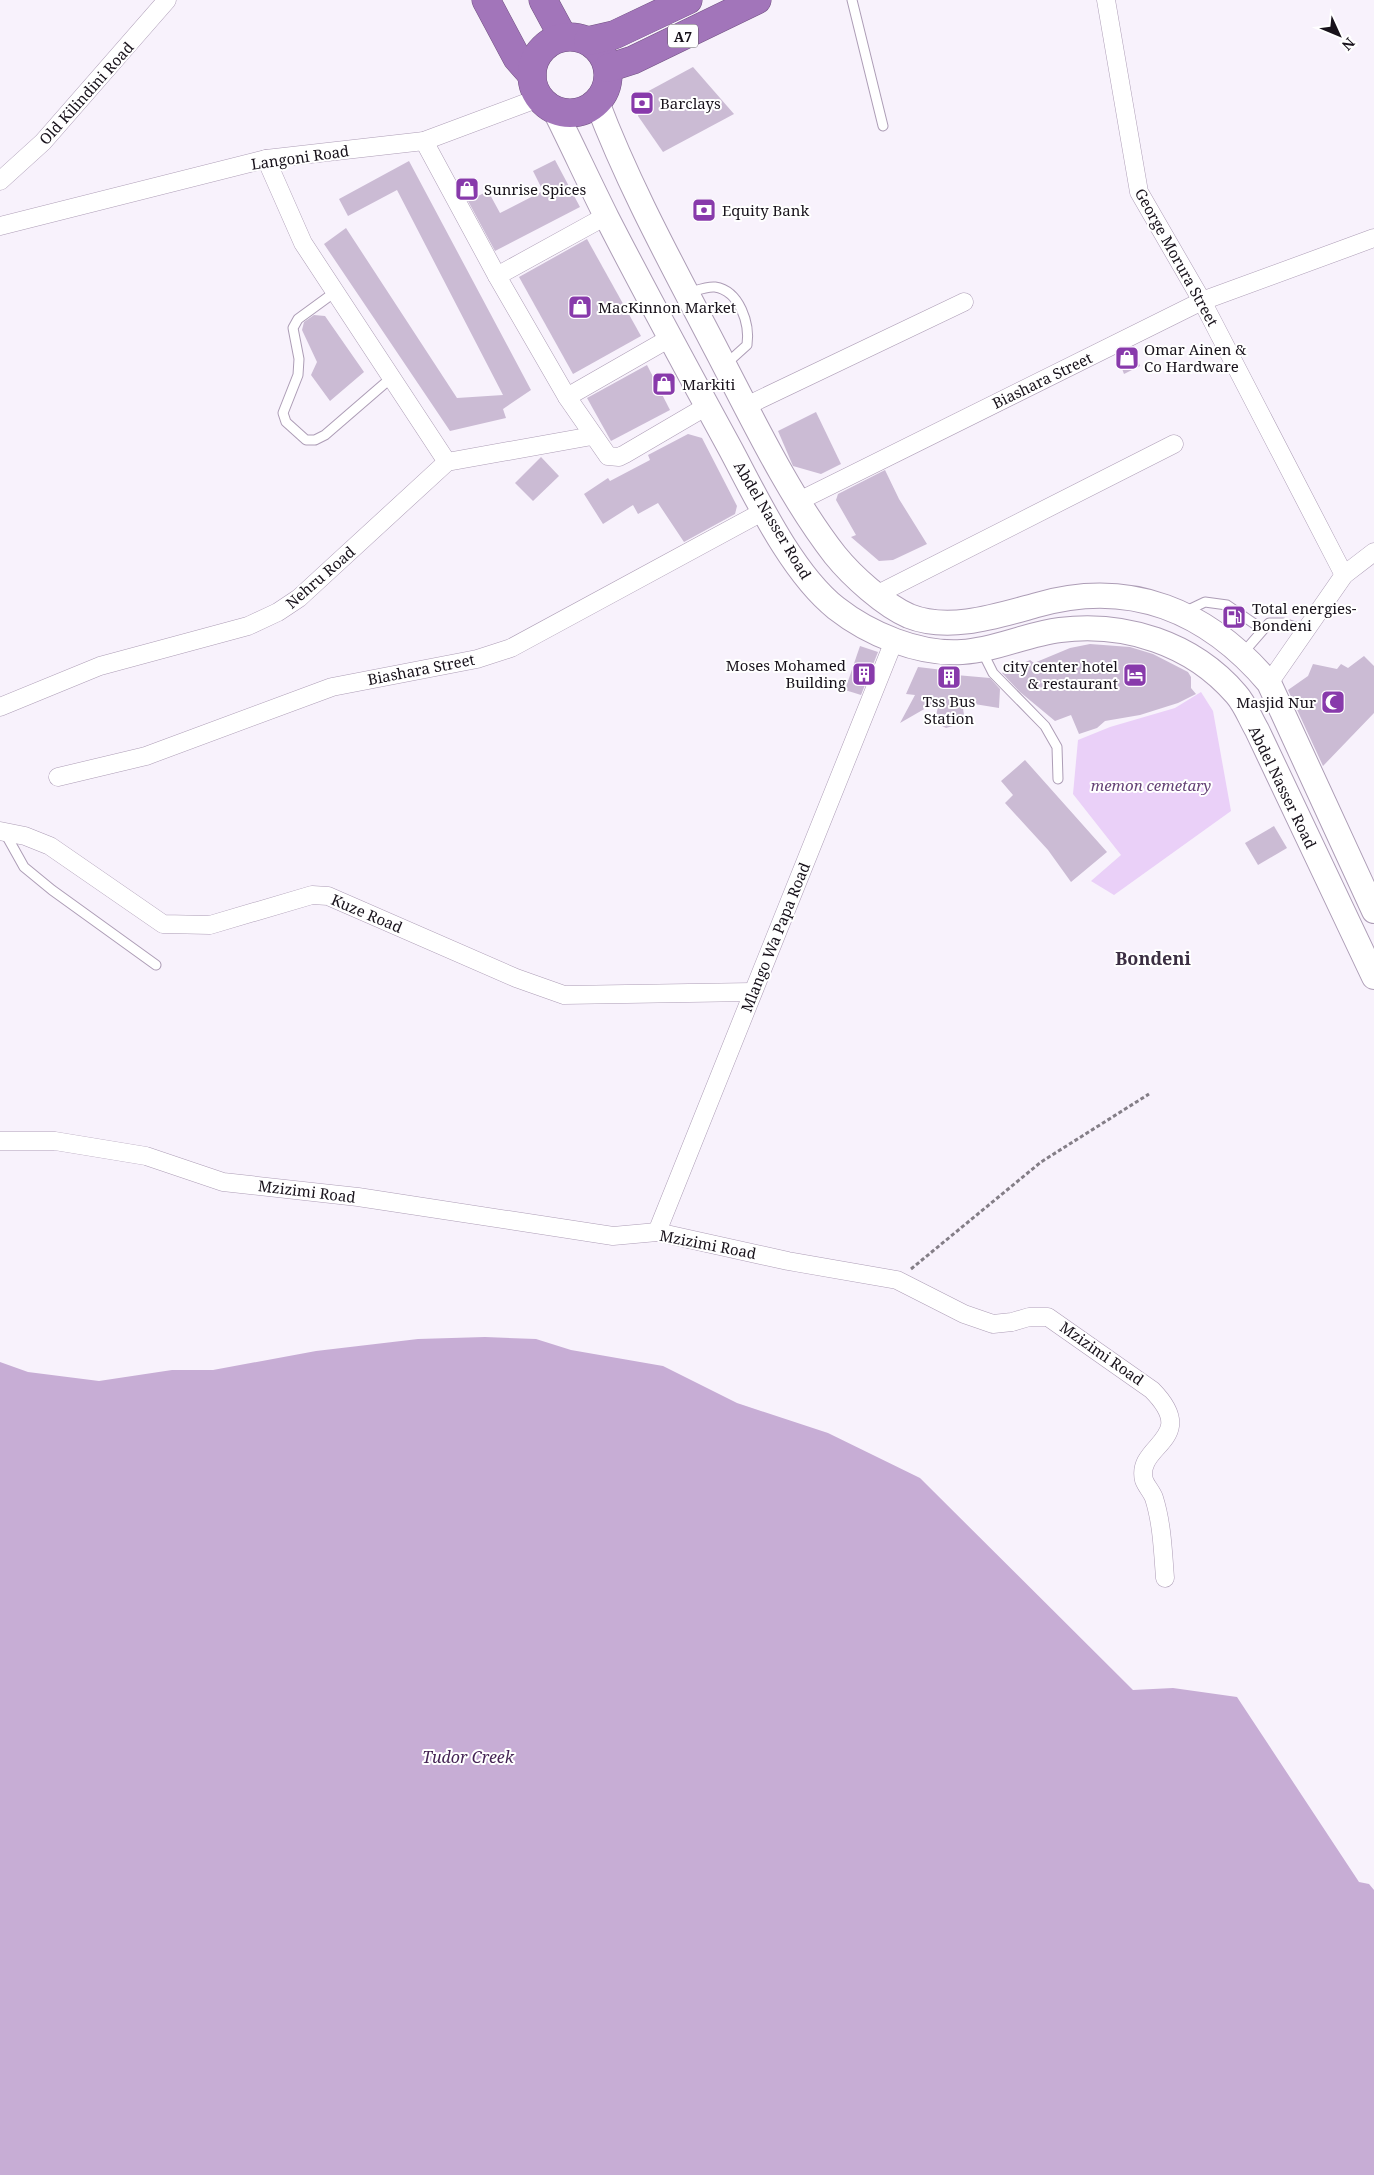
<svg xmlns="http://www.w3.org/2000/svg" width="1374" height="2175" viewBox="0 0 1374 2175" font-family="'Noto Serif',serif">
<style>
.green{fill:#ead0f8}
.water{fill:#c7add5}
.building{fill:#cbbbd4}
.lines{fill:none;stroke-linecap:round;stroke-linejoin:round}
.lane-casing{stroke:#ad9db6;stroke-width:11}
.street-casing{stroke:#ad9db6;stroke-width:19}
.secondary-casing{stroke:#ad9db6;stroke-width:26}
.highway-casing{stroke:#725282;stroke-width:29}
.path{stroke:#847e87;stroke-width:3;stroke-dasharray:4 2.5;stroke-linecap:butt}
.lane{stroke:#fff;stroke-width:9}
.street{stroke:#fff;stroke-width:18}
.secondary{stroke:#fff;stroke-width:24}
.highway{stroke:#a275ba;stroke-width:28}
.labels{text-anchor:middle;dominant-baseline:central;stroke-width:4;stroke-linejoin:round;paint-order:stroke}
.shield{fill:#fff;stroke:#5d595f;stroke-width:1}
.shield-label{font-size:14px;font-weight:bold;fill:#18121b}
.street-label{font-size:15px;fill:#18121b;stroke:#fff}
.poi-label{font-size:15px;fill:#18121b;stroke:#fff;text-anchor:start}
.park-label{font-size:15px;font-style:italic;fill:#654276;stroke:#fff}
.water-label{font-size:16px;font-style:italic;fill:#442354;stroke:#fff}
.quarter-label{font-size:18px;font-weight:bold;fill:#3b2e42;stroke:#fff}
</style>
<rect width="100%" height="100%" fill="#f8f2fc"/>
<polygon class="green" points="1201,692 1213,711 1231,811 1114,895 1091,881 1121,855 1073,794 1078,740 1110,727 1175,708"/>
<polygon class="water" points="485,1337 536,1339 571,1350 663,1366 737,1403 828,1433 920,1478 1133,1690 1173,1688 1237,1697 1359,1882 1369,1884 1374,1890 1374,2175 0,2175 0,1362 28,1372 99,1381 172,1370 213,1370 316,1351 418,1339"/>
<g class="building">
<polygon points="693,67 734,114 663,152 638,116 643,94"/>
<polygon points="555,160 580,207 495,251 468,201 488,191 500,213 543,191 533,171"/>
<polygon points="409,161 531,390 503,409 506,418 450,431 324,244 346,228 457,398 503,395 397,190 348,216 339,199"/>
<polygon points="587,239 641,336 573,374 519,277"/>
<polygon points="314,315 325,316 364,372 330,401 311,375 317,362 302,330 304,322"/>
<polygon points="1133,347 1140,366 1124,374 1117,355"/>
<polygon points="647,365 670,410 611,441 587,398"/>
<polygon points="816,412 841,464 821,474 793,466 778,431"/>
<polygon points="688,434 702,438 737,506 735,514 684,542 658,503 638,514 633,505 603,524 584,494 608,478 610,481 650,460 648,455"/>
<polygon points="541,457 559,476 533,501 515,483"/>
<polygon points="885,470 899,499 927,544 893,560 879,561 851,537 856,535 836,500 838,494"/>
<polygon points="1090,644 1130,647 1153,654 1188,672 1191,677 1191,688 1196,694 1178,703 1140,715 1105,721 1097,728 1079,734 1071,715 1055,721 1020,692 1002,673 1030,660 1034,663 1070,648"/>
<polygon points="860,646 878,652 861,695 845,690"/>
<polygon points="1364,656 1374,666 1374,713 1323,766 1288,690 1308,676 1313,664 1337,669 1341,664 1348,668"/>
<polygon points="943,666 957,670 956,675 990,678 1000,689 999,708 962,702 964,715 959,717 963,723 946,728 934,722 940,700 900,723 915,695 906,694 918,667 943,670"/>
<polygon points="1025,760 1107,852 1071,882 1048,850 1005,803 1013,795 1001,781"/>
<polygon points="1274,826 1287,848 1258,865 1245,843"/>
</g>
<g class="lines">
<g class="lane-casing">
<g id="lane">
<polyline points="852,0 883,126"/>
<polyline points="335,292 298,319 293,328 299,359 298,375 283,413 286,422 306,440 315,440 325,435 391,378"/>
<path d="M687 293C695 291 707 286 715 287 740 291 750 324 747 345L726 364"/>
<polyline points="1184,612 1205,602 1227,605 1262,629"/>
<polyline points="982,651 993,673 1045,726 1057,747 1058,779"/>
<polyline points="1243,653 1269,623 1283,623 1305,630"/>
<polyline points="5,833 24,867 52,890 156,965"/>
</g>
</g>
<g class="street-casing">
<g id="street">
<polyline points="1106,0 1139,192 1202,301 1344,575"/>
<polyline points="424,141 497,276 567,397 608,456 619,457 625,454 707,406"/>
<polyline points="266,159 303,243 447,462"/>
<polyline points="0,181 43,142 167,0"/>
<polyline points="0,226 266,159 424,141 539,98"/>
<polyline points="497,276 606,216"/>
<polyline points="567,397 670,338"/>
<polyline points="746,406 964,302"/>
<polyline points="799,501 1202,301 1374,238"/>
<polyline points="876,595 1174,444"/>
<polyline points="1269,683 1344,575 1374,552"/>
<polyline points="0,707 100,666 248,626 278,612 299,598 447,462 592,436"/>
<polyline points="58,777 146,756 332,687 477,659 511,648 764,511"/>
<polyline points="0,831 25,836 50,846 163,924 210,925 312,895 328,896 516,978 564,995 752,992"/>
<path d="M0 1141H55L146 1156 223 1182 358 1197 613 1236 657 1232 788 1261 897 1280 964 1314 993 1324 1012 1322 1029 1317H1048L1152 1390C1201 1440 1135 1444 1144 1480 1146 1486 1152 1492 1154 1498 1162 1523 1163 1552 1165 1578"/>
<polyline points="657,1232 894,641"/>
</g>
</g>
<g class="secondary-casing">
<g id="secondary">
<path d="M597 102C630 189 674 268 717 351 752 418 789 496 835 555 852 576 884 605 909 616 949 632 997 616 1037 605 1130 578 1208 611 1269 683L1374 911"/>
<path d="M554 109C572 145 589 182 607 218 647 296 689 373 731 450 757 499 792 573 836 608 869 634 919 655 962 652 995 650 1027 634 1060 630 1125 622 1192 643 1236 694 1245 704 1250 718 1257 730L1374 977"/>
</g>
</g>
<g class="highway-casing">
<g id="highway">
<polyline points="486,0 517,58 532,75"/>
<polyline points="543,0 563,37"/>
<circle cx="570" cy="75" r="38"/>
<polyline points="588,41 614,35 688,0"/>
<polyline points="608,68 633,60 757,0"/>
</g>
</g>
<polyline class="path" points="911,1269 1041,1162 1149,1094"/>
<use href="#lane" class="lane"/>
<use href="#street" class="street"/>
<use href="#secondary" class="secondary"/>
<use href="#highway" class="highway"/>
</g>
<defs>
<g id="bank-square" transform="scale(1.25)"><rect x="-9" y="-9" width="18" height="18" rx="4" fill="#883aab" stroke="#fff"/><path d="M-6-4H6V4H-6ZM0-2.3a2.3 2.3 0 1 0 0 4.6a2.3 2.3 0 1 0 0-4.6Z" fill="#fff"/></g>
<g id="shop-square" transform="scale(1.25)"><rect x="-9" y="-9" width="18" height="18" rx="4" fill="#883aab" stroke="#fff"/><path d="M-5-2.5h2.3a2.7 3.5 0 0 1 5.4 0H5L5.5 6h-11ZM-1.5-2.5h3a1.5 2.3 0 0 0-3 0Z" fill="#fff"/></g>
<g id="fuel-square" transform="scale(1.25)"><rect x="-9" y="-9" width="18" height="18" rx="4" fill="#883aab" stroke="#fff"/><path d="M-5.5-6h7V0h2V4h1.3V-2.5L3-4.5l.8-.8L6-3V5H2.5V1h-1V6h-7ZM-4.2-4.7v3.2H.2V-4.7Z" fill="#fff"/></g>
<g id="building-square" transform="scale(1.25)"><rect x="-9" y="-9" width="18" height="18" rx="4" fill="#883aab" stroke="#fff"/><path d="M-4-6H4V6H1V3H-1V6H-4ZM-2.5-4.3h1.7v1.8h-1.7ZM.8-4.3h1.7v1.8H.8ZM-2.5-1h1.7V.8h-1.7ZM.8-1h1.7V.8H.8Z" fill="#fff"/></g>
<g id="hotel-square" transform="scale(1.25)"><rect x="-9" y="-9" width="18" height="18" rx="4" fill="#883aab" stroke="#fff"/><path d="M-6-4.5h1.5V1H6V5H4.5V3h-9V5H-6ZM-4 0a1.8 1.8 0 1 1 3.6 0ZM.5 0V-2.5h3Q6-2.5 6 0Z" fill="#fff"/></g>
<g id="mosque-square" transform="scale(1.25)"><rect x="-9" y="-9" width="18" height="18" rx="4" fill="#883aab" stroke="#fff"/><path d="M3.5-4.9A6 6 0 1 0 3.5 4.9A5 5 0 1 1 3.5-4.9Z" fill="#fff"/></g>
</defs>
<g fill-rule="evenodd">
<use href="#bank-square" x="642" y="103"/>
<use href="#shop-square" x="467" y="189"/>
<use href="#bank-square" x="704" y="210"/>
<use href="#shop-square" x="580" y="307"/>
<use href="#shop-square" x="1127" y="358"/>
<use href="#shop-square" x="664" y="384"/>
<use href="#fuel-square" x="1234" y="617"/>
<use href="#building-square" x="864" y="674"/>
<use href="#hotel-square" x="1135" y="675"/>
<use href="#building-square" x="949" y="677"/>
<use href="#mosque-square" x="1333" y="702"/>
</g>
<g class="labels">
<rect class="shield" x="668" y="24.5" width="30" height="23" rx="4"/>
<g class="shield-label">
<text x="683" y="36">A7</text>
</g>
<g class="street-label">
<text transform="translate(86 93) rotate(-48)">Old Kilindini Road</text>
<text transform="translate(300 157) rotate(-8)">Langoni Road</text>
<text transform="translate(1177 257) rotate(61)">George Morura Street</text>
<text transform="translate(1042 380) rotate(-26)">Biashara Street</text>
<text transform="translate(773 520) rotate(59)">Abdel Nasser Road</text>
<text transform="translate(320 577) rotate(-41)">Nehru Road</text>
<text transform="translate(421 669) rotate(-11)">Biashara Street</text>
<text transform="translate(1283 787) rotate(64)">Abdel Nasser Road</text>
<text transform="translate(367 913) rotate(23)">Kuze Road</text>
<text transform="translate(775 937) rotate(-68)">Mlango Wa Papa Road</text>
<text transform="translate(307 1191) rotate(7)">Mzizimi Road</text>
<text transform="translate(708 1244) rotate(11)">Mzizimi Road</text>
<text transform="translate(1102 1353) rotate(35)">Mzizimi Road</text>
</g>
<g class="poi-label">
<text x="660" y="103">Barclays</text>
<text x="484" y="189">Sunrise Spices</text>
<text x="722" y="210">Equity Bank</text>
<text x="598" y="307">MacKinnon Market</text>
<text x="1144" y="349">Omar Ainen &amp;<tspan x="1144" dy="17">Co Hardware</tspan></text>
<text x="682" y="384">Markiti</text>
<text x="1252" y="608">Total energies-<tspan x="1252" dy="17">Bondeni</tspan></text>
<text x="846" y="665" text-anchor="end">Moses Mohamed<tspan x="846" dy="17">Building</tspan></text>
<text x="1118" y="666" text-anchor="end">city center hotel<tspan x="1118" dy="17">&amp; restaurant</tspan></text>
<text x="949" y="701" text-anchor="middle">Tss Bus<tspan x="949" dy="17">Station</tspan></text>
<text x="1316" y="702" text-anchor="end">Masjid Nur</text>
</g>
<g class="park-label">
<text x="1151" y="785">memon cemetary</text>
</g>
<g class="water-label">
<text x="468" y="1757">Tudor Creek</text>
</g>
<g class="quarter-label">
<text x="1153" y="958">Bondeni</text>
</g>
</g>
<g transform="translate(1339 35) rotate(134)" stroke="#ffffff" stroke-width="4" paint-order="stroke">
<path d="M0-4L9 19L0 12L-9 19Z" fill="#18121b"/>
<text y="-8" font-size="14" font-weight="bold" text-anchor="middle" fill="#18121b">N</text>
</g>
</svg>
